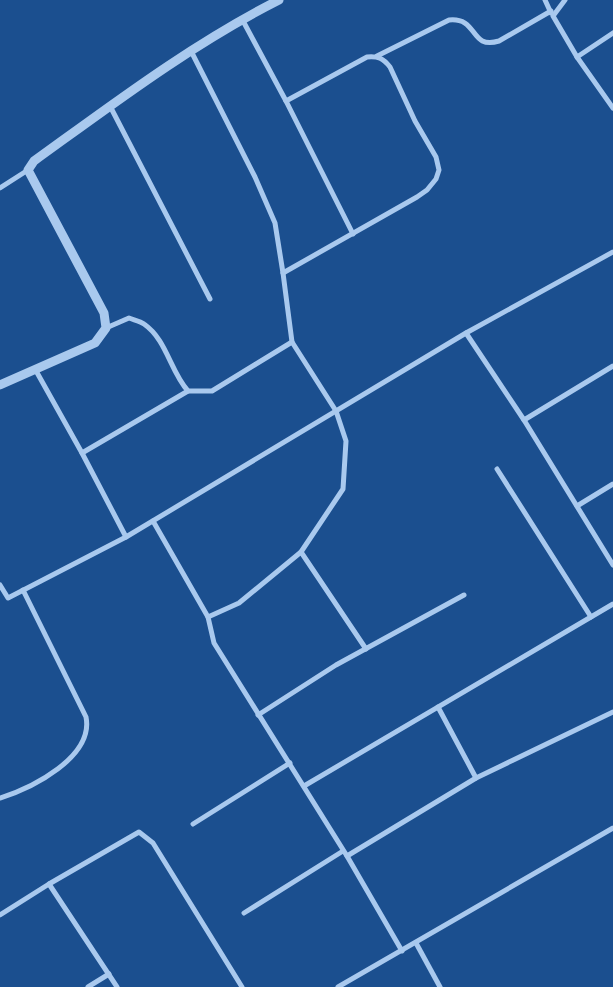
<svg xmlns="http://www.w3.org/2000/svg" width="613" height="987" viewBox="0 0 613 987" font-family="Raleway,sans-serif">
<style>
.lines{fill:none;stroke-linecap:round;stroke-linejoin:round}
.minor{stroke:#a9c9ee;stroke-width:5}
.tertiary{stroke:#a9c9ee;stroke-width:9}
</style>
<rect width="100%" height="100%" fill="#1b4f8f"/>
<g class="lines">
<g class="minor">
<polyline points="545,0 551,13"/>
<polyline points="565,0 553,16 577,57 613,108"/>
<polyline points="242,19 286,101 353,234"/>
<polyline points="191,51 255,177 275,223 283,273 292,342 336,411 346,441 343,489 301,552 239,603 208,617"/>
<path d="M377 56 449 20C479 17 469 50 499 41L551 11"/>
<polyline points="577,57 613,33"/>
<polyline points="110,106 210,299"/>
<polyline points="0,188 28,170"/>
<path d="M283 273 417 197 427 190 436 179 439 170 436 157 415 121 390 67C383 58 378 56 367 57L286 101"/>
<path d="M106 328 129 318C134 320 140 321 144 324 167 340 170 371 188 391H212L292 342"/>
<polyline points="466,333 524,420 613,565"/>
<polyline points="35,369 82,453 126,537"/>
<polyline points="524,420 613,366"/>
<polyline points="82,453 188,391"/>
<polyline points="497,469 591,617"/>
<polyline points="577,506 613,484"/>
<polyline points="153,521 208,617 214,643 347,856 402,951"/>
<polyline points="301,552 366,649"/>
<polyline points="0,585 8,598 126,537 466,333 613,252"/>
<polyline points="438,707 476,778"/>
<polyline points="258,715 336,665 464,595"/>
<polyline points="304,786 613,604"/>
<path d="M0 798C32 788 94 757 86 717L23 590"/>
<polyline points="193,824 290,763"/>
<polyline points="347,856 476,778 613,712"/>
<polyline points="49,884 117,987"/>
<polyline points="244,913 343,851"/>
<polyline points="0,915 49,884 139,832 153,843 242,987"/>
<polyline points="416,943 440,987"/>
<polyline points="88,987 109,974"/>
<polyline points="338,987 613,828"/>
</g>
<path class="tertiary" d="M0 385 95 343 106 328 104 313 28 170 34 161C113 104 192 44 279 0"/>
</g>
</svg>
